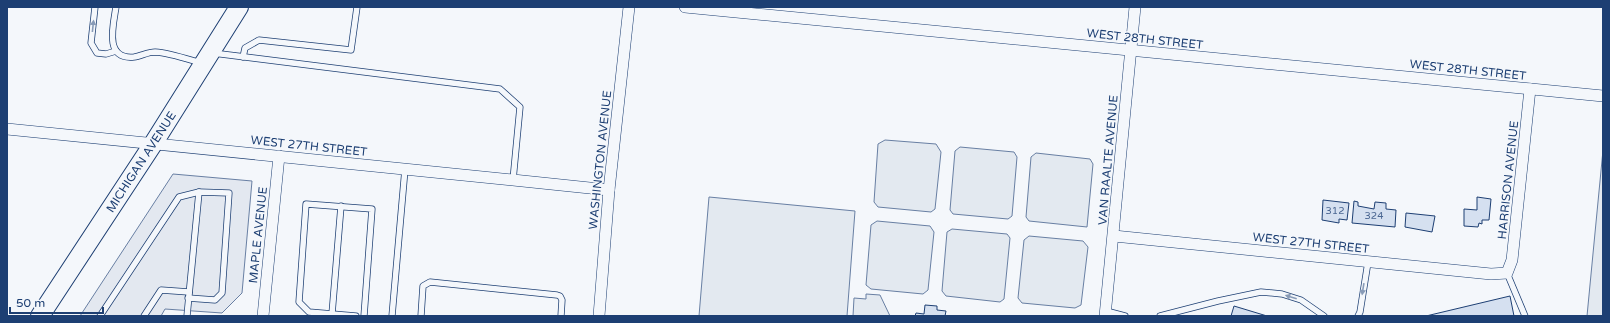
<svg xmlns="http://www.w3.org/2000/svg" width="1610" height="323" viewBox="0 0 1610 323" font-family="'Varela Round',sans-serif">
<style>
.green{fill:#e3e9f0;stroke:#687fa3}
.parking{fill:#e3e8f0;stroke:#687fa3}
.building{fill:#d5e0f0;stroke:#1d3f73}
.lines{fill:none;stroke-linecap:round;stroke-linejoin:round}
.service-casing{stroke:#1d3f73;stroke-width:7}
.minor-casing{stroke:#1d3f73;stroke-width:12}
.primary-casing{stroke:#1d3f73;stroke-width:20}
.service{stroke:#f4f7fb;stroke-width:5.5}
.minor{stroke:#f4f7fb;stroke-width:11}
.primary{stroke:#f4f7fb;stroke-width:18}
.oneway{fill:#889bb7}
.labels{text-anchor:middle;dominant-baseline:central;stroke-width:3;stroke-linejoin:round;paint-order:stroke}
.number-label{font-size:10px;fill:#4b6792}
.street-label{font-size:12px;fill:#1d3f73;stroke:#f4f7fb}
</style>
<rect width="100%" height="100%" fill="#f4f7fb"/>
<g class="green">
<polygon points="885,140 936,144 941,152 935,209 931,212 878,207 874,202 878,144"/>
<polygon points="960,147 1014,152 1017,157 1012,216 1008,219 953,214 950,210 955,151"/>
<polygon points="1603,150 1603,316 1587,316"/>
<polygon points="1036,153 1090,159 1093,164 1087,227 1029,221 1026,217 1031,157"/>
<polygon points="709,197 855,211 847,316 699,316"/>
<polygon points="877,221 930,226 934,232 928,290 923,294 871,289 866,285 871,225"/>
<polygon points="952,229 1007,234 1010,238 1004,299 1000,302 946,296 942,291 947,232"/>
<polygon points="1029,236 1083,241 1088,247 1081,305 1075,308 1022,303 1018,298 1024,240"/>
<polygon points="866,294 880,295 890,316 853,316 854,298 866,299"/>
</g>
<polygon class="parking" points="173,174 252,181 242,293 222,313 165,309 161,316 80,316"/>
<g class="building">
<polygon points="1477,197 1491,199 1489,220 1482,220 1482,224 1479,223 1478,227 1464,226 1464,209 1477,210"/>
<polygon points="1323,200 1349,203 1347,220 1339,219 1339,223 1322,220"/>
<polygon points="1354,201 1358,202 1358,206 1374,209 1375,202 1386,203 1386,209 1396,210 1395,227 1352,223"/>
<polygon points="1406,213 1435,216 1432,232 1405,227"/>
<polygon points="1510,296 1514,316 1426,316"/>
<polygon points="925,305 937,306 937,310 946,311 945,316 915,316 916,313 924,314"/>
<polygon points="1234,306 1267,316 1231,316"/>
</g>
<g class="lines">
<g class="service-casing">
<g id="service">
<polyline points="95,7 91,43 97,53 106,54 116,51"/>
<path d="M116 7C113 26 104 60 134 57 141 56 148 52 155 52 170 53 187 59 201 63"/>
<polyline points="213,53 500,89 520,107 513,180"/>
<polyline points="243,57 245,48 259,40 351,50 357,7"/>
<polyline points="1507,273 1525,316"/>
<polyline points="1106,311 1125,316"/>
<polyline points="332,314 341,206"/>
<polyline points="100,316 179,197 199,192 229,193 222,293 215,300 188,298"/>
<polyline points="144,316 161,290 189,292"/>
<polyline points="187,316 199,192"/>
<polyline points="356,316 309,312 299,302 306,204 372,209 364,316"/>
<polyline points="392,316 405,169"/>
<polyline points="421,316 423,286 430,282 557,295 560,296 562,300 561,316"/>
<polyline points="1160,316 1218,301 1261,292 1282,294 1301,300 1324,316"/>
<polyline points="1358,316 1360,312 1368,262"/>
</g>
</g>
<g class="minor-casing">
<g id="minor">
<polyline points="685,7 1603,96"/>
<polyline points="7,129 513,180 609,190"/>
<polyline points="1114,236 1491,274 1507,273 1512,260 1530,89"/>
<polyline points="263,316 279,156"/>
<polyline points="599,316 609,190 629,7"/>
<polyline points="1105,316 1135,7"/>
</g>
</g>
<g class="primary-casing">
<polyline id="primary" points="40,316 153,144 239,7"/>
</g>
<use href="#service" class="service"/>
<use href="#minor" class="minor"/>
<use href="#primary" class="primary"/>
</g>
<defs><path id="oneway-solid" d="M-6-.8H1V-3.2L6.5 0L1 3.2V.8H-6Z"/></defs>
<g class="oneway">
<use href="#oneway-solid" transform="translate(93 26) rotate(-84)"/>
<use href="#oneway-solid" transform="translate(1363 289) rotate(99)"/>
<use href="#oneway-solid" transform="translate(1291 297) rotate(-163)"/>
</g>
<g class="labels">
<g class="number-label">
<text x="1335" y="211">312</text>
<text x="1374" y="216">324</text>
</g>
<g class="street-label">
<text transform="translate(1145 39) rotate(6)">WEST 28TH STREET</text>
<text transform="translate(1468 70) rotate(6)">WEST 28TH STREET</text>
<text transform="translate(309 146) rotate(6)">WEST 27TH STREET</text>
<text transform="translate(600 160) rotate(-84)">WASHINGTON AVENUE</text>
<text transform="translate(1108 160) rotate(-85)">VAN RAALTE AVENUE</text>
<text transform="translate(141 162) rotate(-57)">MICHIGAN AVENUE</text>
<text transform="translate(1508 180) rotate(-84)">HARRISON AVENUE</text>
<text transform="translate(258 235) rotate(-84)">MAPLE AVENUE</text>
<text transform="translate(1311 243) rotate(6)">WEST 27TH STREET</text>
</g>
</g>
<rect width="1610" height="323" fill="none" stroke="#1d3f73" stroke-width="16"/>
<path d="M10 307v6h93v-6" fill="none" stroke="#1d3f73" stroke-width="2"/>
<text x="16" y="307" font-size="12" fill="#1d3f73" stroke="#f4f7fb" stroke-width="3" paint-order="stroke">50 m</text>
</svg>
